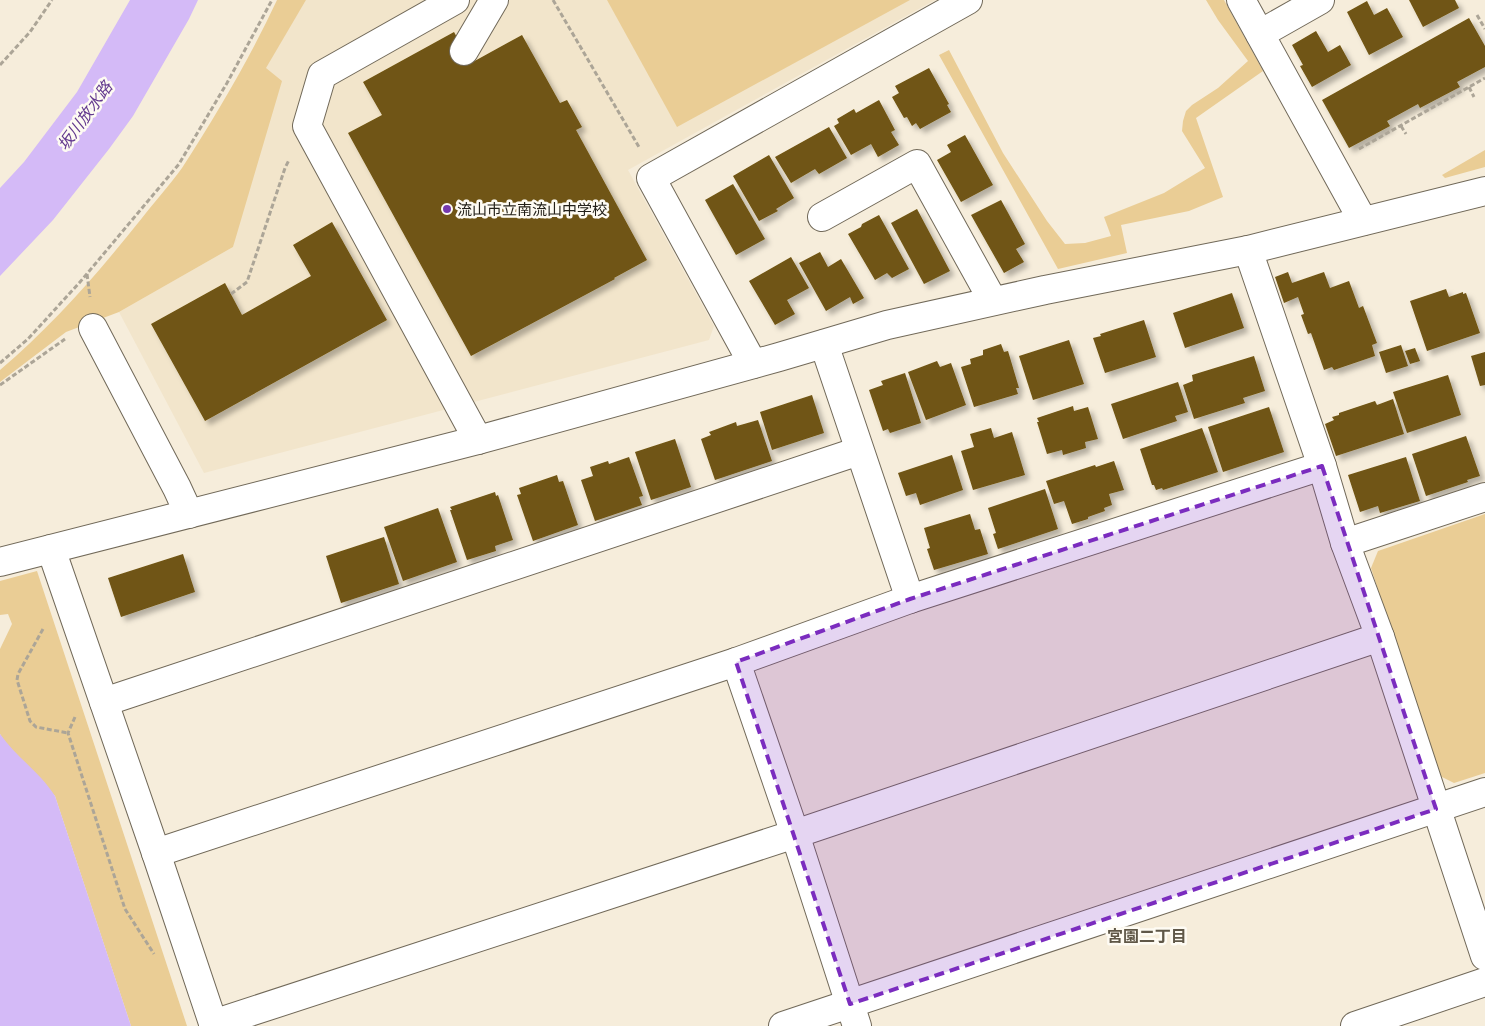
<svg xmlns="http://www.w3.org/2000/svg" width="1485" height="1026" viewBox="0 0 1485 1026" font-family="Montserrat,'Noto Sans JP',sans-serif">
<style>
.built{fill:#f2e5cb}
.green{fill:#eacd95}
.water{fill:#d4baf7}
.building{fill:#705412;filter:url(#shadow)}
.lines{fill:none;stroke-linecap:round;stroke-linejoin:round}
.minor-casing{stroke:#716959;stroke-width:30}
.path{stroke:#aca597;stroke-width:3;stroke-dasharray:5 2.5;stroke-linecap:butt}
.minor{stroke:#fff;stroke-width:28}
.marked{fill:#7b2cbf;fill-opacity:0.2;stroke:#7b2cbf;stroke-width:4;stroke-dasharray:10 6;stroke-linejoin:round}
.poi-dot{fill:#7539ae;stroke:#fefbf3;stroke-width:2}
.labels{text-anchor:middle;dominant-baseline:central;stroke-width:5;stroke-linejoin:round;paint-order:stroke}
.poi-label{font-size:15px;fill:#232019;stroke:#fefbf3;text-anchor:start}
.water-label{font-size:16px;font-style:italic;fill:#62388e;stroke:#fefbf3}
.neighbourhood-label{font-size:16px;font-weight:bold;fill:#5f5747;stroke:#fefbf3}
</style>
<defs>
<filter id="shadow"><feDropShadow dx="4.5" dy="4.5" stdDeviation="2.5" flood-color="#0004"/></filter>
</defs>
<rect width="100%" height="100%" fill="#f6eddb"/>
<polygon class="built" points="306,0 935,0 628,170 714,326 709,340 204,473 119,312 233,247 265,68"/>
<g class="green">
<path d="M277 0H306L266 68 282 81 233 247 119 312 66 332 0 382V370C53 325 99 272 142 218 155 201 170 185 182 168 217 114 250 58 277 0Z"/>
<polygon points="607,0 910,0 677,127"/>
<polygon points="1206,0 1224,0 1263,71 1196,118 1223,197 1189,211 1121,225 1127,253 1058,269 939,55 949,50 1003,153 1047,221 1065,244 1085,243 1111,236 1104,217 1164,193 1205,168 1182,131 1183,121 1186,111 1192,105 1218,88 1248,61 1218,20"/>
<polygon points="1485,150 1485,167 1445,178 1442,175"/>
<polygon points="1485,514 1485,773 1454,783 1438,775 1371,568 1378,551"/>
<polygon points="37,571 187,1026 131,1026 55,796 5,742 0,734 0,649 12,624 8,614 0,615 0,581"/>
</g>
<g class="water">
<polygon points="130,0 198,0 189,19 133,116 109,149 53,220 0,276 0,188 24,162 77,92"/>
<path d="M0 734C16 757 40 772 55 796L131 1026H0Z"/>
</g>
<g class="building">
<polygon points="1409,0 1455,0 1459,8 1423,27"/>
<polygon points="1367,1 1374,15 1387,8 1403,37 1369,55 1347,12"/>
<polygon points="1469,18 1485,46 1485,67 1457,82 1460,87 1420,108 1418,104 1387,121 1390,126 1349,148 1322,100"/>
<polygon points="1316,31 1328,52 1340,45 1351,65 1312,87 1300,66 1303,65 1292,45"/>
<polygon points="454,32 471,63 522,35 560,103 567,100 582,127 576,130 647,260 614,278 615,279 471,356 348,133 382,115 363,82"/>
<polygon points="929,68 949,104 947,105 951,112 920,129 916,123 912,126 907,117 904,118 892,97 899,93 895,86"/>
<polygon points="879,100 895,130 891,132 899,145 878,157 871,144 851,155 834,126 839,123 837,119 854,109 856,113"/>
<polygon points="829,127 847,158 819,174 815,169 791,183 775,157"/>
<polygon points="965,135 993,185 961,202 937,160 951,152 947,145"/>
<polygon points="769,155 794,198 776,209 778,211 759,221 733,176"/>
<polygon points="733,184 765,239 736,255 705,200"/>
<polygon points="1001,200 1025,244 1016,249 1024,262 1004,273 971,215"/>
<polygon points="917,209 950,271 924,284 891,223"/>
<polygon points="879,215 909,269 892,278 887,273 875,280 848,234 861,227 862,224"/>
<polygon points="332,222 387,320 205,421 151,324 225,283 242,315 311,276 293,245"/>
<polygon points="820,252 828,267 841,259 864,298 853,304 850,297 826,311 799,263"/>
<polygon points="791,257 809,288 787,300 795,314 775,325 749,281"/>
<polygon points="1288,272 1292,283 1324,272 1330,288 1349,281 1359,308 1363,306 1377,343 1372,345 1375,356 1334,370 1332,367 1324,370 1311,333 1308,334 1301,315 1304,314 1298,297 1284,303 1275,277"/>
<polygon points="1446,289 1449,297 1463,292 1463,294 1466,293 1480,333 1427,351 1410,301"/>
<polygon points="1232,293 1244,328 1185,348 1173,313"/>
<polygon points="1144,320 1156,357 1105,373 1093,338 1101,336 1100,334"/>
<polygon points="1069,340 1084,384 1033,400 1019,356"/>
<polygon points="1001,344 1004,352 1008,351 1019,388 1016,388 1018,394 974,407 961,367 971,364 970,359 983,355 983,350"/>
<polygon points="1401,345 1408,366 1386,373 1379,352"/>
<polygon points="1415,348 1420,361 1410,364 1405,351"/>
<polygon points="1485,352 1485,385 1480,386 1471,356"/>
<polygon points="1254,356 1265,391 1243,398 1245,403 1194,419 1183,385 1193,381 1192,375"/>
<polygon points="937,361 940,367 951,363 966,405 926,420 908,372"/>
<polygon points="905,373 921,423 890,433 888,429 883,431 869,390 883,385 881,381"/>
<polygon points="1448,375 1461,415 1407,433 1393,392"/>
<polygon points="1178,382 1188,412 1175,416 1177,421 1123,439 1111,404"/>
<polygon points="812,395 824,433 772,450 760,412"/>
<polygon points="1393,399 1404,434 1336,456 1325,424 1334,420 1332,417 1339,415 1339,413 1375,401 1377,405"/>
<polygon points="1073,406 1074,411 1088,407 1098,439 1085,442 1086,448 1063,455 1062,450 1047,454 1037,422 1039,422 1037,418"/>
<polygon points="1269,407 1284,452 1223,472 1208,427"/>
<polygon points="758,420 772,461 715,480 701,439 711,435 709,432 736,422 737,426"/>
<polygon points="991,428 994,438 1012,432 1025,475 973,490 961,451 974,447 970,434"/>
<polygon points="1202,428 1218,472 1163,490 1162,488 1156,490 1154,485 1152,485 1140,449"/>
<polygon points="1466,436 1480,476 1467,480 1468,482 1426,496 1412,454"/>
<polygon points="675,439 691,487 651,500 635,452"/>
<polygon points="952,455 963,490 920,505 916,493 906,496 898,473"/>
<polygon points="629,457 643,496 639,497 642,505 595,521 581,480 593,476 590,467 608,461 609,464"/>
<polygon points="1406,457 1420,501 1380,513 1378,506 1360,512 1348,475"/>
<polygon points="1114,461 1124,490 1109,494 1112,505 1104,508 1105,511 1088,517 1088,519 1072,524 1064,501 1054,504 1046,481 1095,465 1096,467"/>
<polygon points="557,475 559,482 563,481 578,525 533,541 517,495 521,494 519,488"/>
<polygon points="1045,489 1058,529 998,549 993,534 996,533 988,508"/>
<polygon points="495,492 496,496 498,495 513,540 495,546 496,551 467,560 450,510 452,510 450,507"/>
<polygon points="438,508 457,562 403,581 384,527"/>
<polygon points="970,514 975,530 980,529 988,554 934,570 927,549 930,548 924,528"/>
<polygon points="384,537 399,584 341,603 326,556"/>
<polygon points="183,554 195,592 121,617 108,578"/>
</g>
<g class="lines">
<g class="minor-casing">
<g id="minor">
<polyline points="455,0 322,75 307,126 478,440"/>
<polyline points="1241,0 1363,221"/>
<polyline points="1260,34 1320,0"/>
<polyline points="464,51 494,0"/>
<polyline points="822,217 917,164 993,301"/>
<polyline points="1248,250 1322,466 1345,543 1380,637 1485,956"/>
<polyline points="93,328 177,488 189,514"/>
<polyline points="824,344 910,599"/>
<polyline points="753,364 651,178 968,0"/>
<polyline points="1345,543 1485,497"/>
<polyline points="51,549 156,853 214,1026"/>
<polyline points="0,562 478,440 779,357 887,325 1045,290 1248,250 1485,191"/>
<polyline points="736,662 795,834 857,1026"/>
<polyline points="104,702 859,451"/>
<polyline points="156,853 736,662 910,599 1322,466"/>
<polyline points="213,1024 795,834 1380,637"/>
<polyline points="783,1026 1485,792"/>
<polyline points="1355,1026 1485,982"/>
</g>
</g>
<g class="path">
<polyline points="553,0 639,147"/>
<polyline points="1477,15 1485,29"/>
<polyline points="0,65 30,32 52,0"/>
<polyline points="1469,87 1474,97"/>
<polyline points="1401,126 1406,134"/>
<polyline points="1359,149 1485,78"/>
<polyline points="87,274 90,297"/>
<polyline points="231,294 247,282 285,168 289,160"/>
<polyline points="0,363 28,339 80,282 179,164 227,83 272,0"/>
<polyline points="0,385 65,339"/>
<polyline points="43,629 18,674 17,680 30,721 36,727 68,733"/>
<polyline points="75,717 68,733 125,909 154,954"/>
</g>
<use href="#minor" class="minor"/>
</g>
<path class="marked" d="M1322 466 1436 809 850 1004 736 662 910 599Z"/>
<circle class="poi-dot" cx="447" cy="209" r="5"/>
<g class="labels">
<g class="poi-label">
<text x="457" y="209">流山市立南流山中学校</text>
</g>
<g class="water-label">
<text transform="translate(85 116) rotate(-54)">坂川放水路</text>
</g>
<g class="neighbourhood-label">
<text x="1147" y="936">宮園二丁目</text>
</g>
</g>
</svg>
